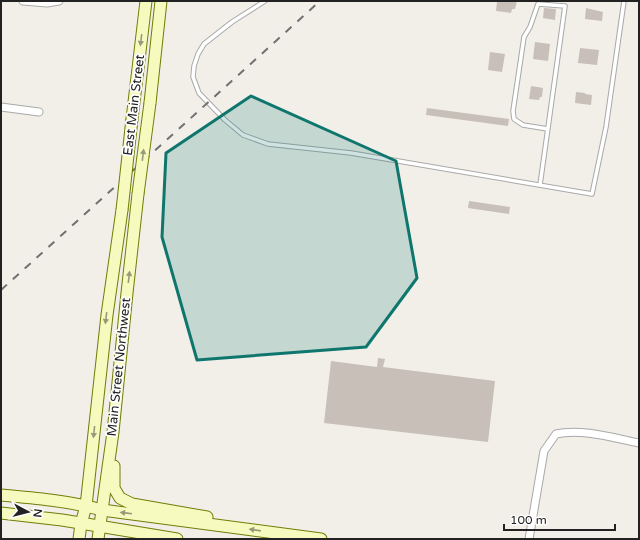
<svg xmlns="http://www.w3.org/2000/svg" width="640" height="540" viewBox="0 0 640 540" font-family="'Varela Round',sans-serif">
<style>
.building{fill:#c7bfb8}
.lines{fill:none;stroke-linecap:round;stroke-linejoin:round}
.service-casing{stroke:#a9a9a9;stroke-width:5.5}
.minor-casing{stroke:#a9a9a9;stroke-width:9}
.secondary-casing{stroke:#707d05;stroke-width:13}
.service{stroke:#fff;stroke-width:3.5}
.minor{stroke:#fff;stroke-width:7}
.secondary{stroke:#f7fabf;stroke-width:11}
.rail{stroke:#707070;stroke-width:2;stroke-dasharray:8 8;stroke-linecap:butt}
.secondary-bridge-casing{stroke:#707d05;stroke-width:13;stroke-linecap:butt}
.secondary-bridge{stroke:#f7fabf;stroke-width:11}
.oneway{fill:#979978}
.marked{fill:#0f766e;fill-opacity:0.2;stroke:#0f766e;stroke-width:3;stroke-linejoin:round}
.labels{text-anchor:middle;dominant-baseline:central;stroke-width:3.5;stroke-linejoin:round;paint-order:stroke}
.street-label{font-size:13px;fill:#222;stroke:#fff}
</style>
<rect width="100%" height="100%" fill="#f2efe9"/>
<g class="building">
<polygon points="497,1 517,1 515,9 512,9 511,13 496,11"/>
<polygon points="544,8 556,9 555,20 543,18"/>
<polygon points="586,8 603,12 602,21 585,19"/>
<polygon points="535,42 550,44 548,61 533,59"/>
<polygon points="580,48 599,50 597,65 578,63"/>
<polygon points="490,52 505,54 502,72 488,70"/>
<polygon points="531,86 543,88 542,97 540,97 539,100 529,99"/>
<polygon points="576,92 585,93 585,94 592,95 591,105 575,103"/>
<polygon points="427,108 509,119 508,126 426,115"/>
<polygon points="469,201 510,207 509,214 468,208"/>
<polygon points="378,358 385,359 383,367 495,381 488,442 324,423 331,361 377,367"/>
</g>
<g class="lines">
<g class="service-casing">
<g id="service">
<polyline points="265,1 232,22 204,44 198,54 194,66 193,77 199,93 225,120 243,135 268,144 351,153 592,194 606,127 624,1"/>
<polyline points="540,185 565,6 538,4 530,27 524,37 513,111 514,119 523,125 548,129"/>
</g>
</g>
<g class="minor-casing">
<g id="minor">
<polyline points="23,1 47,3 59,1"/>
<polyline points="1,107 39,112"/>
<path d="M529 539 544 451 556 434C581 428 614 438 639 443"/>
</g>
</g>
<g class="secondary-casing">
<g id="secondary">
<polyline points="150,103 161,1"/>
<polyline points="132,119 146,1"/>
<polyline points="114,466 114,488 120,498 132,504 207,517"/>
<path d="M1 495C35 498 69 501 102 510L321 539"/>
<polyline points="1,513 62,520 177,539"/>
<polyline points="79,539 81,524 86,506 107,315 122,210"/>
<polyline points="98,539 113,432 127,293 138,194"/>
</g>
</g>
<use href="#service" class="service"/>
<use href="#minor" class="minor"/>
<use href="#secondary" class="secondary"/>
<polyline class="rail" points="1,290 320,1"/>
<g class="secondary-bridge-casing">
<g id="secondary-bridge">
<polyline points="138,194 150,103"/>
<polyline points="122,210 132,119"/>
</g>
</g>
<use href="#secondary-bridge" class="secondary-bridge"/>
</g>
<defs><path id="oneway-solid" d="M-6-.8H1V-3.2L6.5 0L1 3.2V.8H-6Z"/></defs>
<g class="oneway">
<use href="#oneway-solid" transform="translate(141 40) rotate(97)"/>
<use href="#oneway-solid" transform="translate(143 155) rotate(-83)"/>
<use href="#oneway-solid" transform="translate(129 277) rotate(-83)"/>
<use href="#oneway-solid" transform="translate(106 318) rotate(97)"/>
<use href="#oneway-solid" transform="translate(94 432) rotate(96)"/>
<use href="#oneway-solid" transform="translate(126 513) rotate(-173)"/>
<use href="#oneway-solid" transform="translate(255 530) rotate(-172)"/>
</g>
<path class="marked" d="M251 96 396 161 417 278 366 347 197 360 162 237 166 153Z"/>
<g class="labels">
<g class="street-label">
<text transform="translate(134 105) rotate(-83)">East Main Street</text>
<text transform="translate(119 367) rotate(-84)">Main Street Northwest</text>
</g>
</g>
<rect width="640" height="540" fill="none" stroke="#222222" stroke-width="4"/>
<g transform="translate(28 512) rotate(97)" stroke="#ffffff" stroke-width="3" paint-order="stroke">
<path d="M0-3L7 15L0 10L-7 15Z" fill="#222222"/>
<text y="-6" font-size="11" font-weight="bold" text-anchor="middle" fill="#222222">N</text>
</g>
<path d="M504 524v6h111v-6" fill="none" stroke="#222222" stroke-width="2"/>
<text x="510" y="524" font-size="12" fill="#222222" stroke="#ffffff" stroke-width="3" paint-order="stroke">100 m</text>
</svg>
